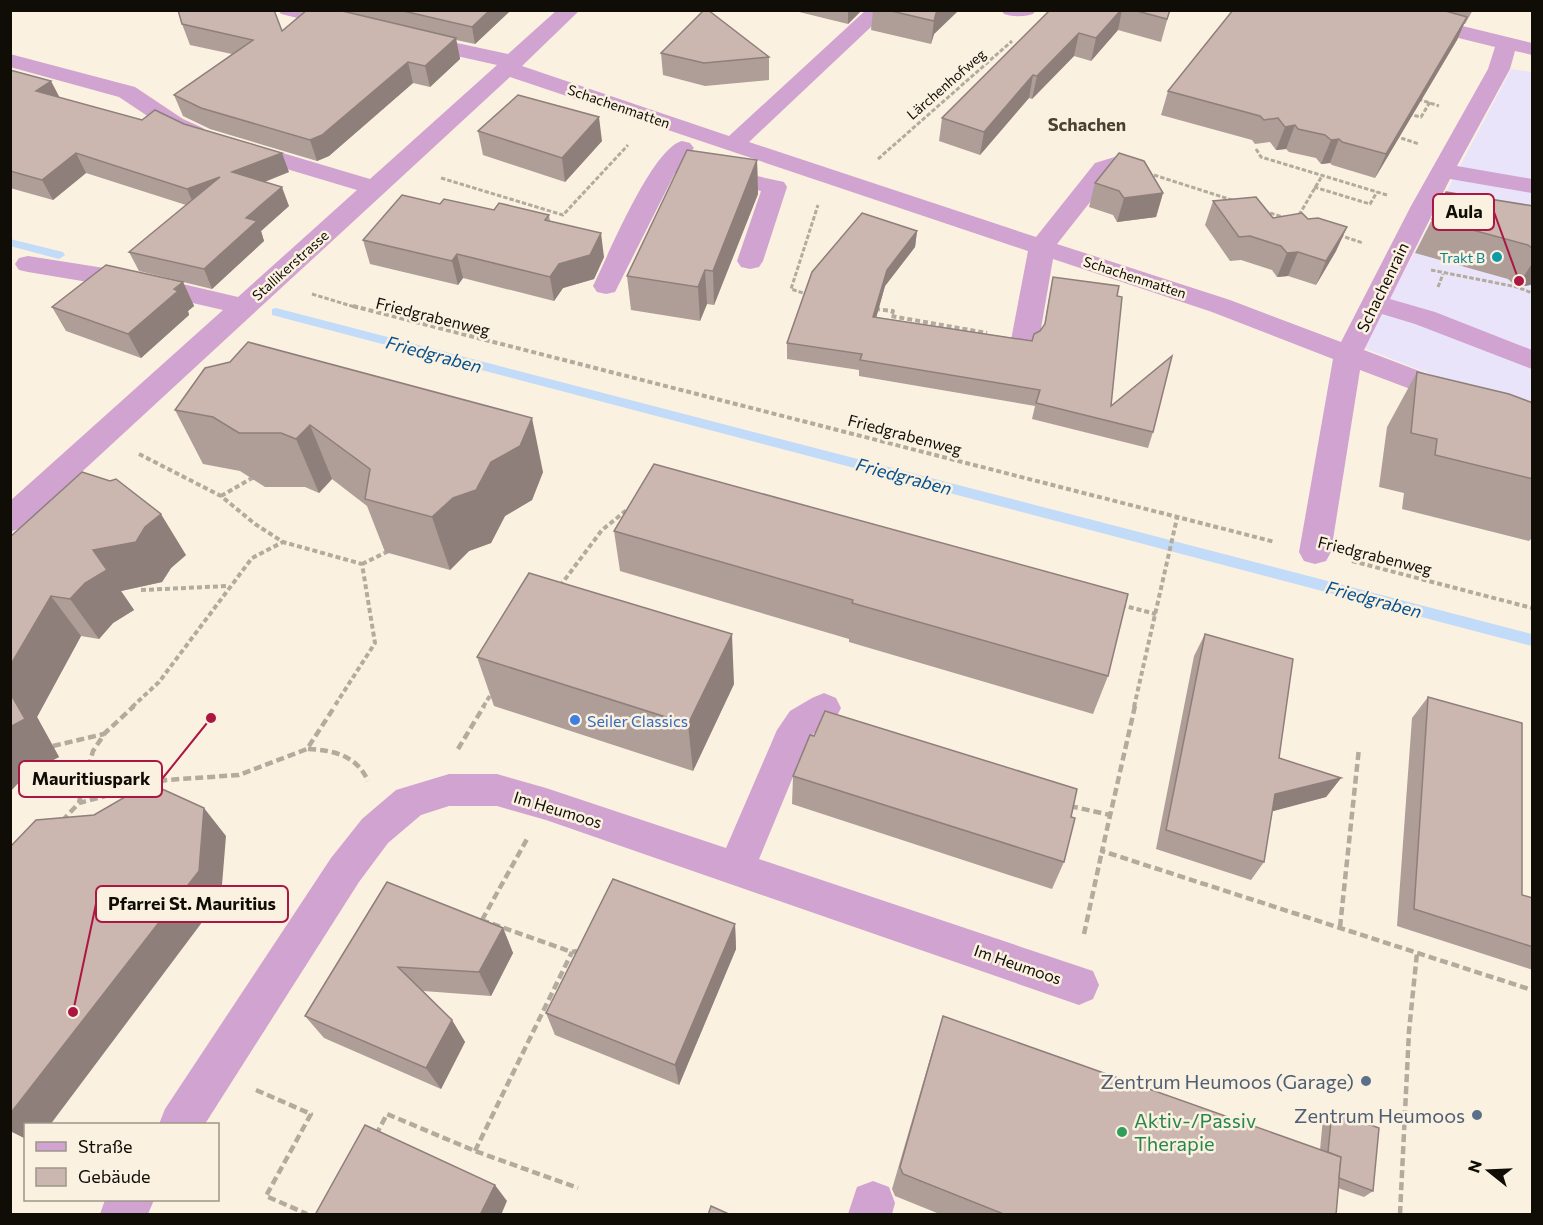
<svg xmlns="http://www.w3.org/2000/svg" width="1543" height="1225" viewBox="0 0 1543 1225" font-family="Commissioner,sans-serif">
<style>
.education{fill:#eae4fa}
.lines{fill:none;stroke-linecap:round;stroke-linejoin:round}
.stream{fill:#c1dbf8;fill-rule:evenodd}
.path-far2{stroke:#b3ab9e;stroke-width:3;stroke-dasharray:4.5 2;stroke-linecap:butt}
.path-far1{stroke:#b3ab9e;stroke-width:4;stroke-dasharray:5 3;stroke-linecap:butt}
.path{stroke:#b3ab9e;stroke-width:4.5;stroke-dasharray:8 4;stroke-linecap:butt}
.minor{fill:#d1a3d0;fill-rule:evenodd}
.wall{fill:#af9d97}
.shaded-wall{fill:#8e7f7b}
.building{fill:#cbb6b0;stroke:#8e7f7b;stroke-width:1.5}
.culture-dot{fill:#0f9aa8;stroke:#fbf1e0;stroke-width:2}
.shop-dot{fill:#3f7fe0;stroke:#fbf1e0;stroke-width:2}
.service-dot{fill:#5c6f8a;stroke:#fbf1e0;stroke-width:2}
.leisure-dot{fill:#2e9e5b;stroke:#fbf1e0;stroke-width:2}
.labels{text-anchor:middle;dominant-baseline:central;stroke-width:5;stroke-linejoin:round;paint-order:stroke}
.far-street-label{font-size:14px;fill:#100d07;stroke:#fbf1e0}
.far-culture-label{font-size:14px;fill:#0d838f;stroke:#fbf1e0;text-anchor:end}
.street-label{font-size:16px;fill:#100d07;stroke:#fbf1e0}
.shop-label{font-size:16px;fill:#366cbe;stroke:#fbf1e0;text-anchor:start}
.far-district-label{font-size:18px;font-weight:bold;fill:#494133;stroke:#fbf1e0}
.water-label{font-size:18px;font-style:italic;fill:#06518f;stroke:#fbf1e0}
.near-service-label{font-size:20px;fill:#4e5e75;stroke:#fbf1e0;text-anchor:end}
.near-leisure-label{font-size:20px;fill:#27864d;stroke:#fbf1e0;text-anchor:start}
.leader{fill:none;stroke:#ab1643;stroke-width:2}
.callout-dot{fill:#ab1643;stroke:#fbf1e0;stroke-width:2}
.callout{fill:#fbf1e0;stroke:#ab1643;stroke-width:2}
.callout-label{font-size:18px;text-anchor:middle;font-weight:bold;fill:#100d07}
</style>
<rect width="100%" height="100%" fill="#fbf1e0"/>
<polygon class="education" points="1511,69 1532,72 1532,415 1364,348"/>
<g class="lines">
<g class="stream">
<polygon points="10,239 63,252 65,255 59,259 10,246"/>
<polygon points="276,308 1532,634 1532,646 272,315 272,309"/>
</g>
<g class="path-far2">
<polyline points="1418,99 1439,106"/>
<polyline points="1408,114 1421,117 1430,102"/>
<polyline points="1395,136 1419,144"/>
<polyline points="1256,149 1261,157 1387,195"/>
<polyline points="878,159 1012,41"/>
<polyline points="1154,175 1235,201"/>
<polyline points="441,178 563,215 628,145"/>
<polyline points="1314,187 1370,204 1377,192"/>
<polyline points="1264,211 1286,218"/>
<polyline points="1299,215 1322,176"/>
<polyline points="1339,235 1363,243"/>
<polyline points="1431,270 1517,287 1532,293"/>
<polyline points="1438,287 1443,274"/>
<polyline points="312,294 358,308"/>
<polyline points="809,295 791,289 818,205"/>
</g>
<g class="path-far1">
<polyline points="353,306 1275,542"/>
<polyline points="875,309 893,311 891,316 987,333"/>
<polyline points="139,454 221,496 255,524 283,542 362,564 375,643 334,707"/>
<polyline points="221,496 254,477"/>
<polyline points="1352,561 1532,608"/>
<polyline points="362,564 391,550"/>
<polyline points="560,586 602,530 628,509"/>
<polyline points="141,590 228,586"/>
<polyline points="1121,605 1156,614"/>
<polyline points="132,707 159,682 252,558 283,542"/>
<polyline points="483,707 491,694"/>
<polyline points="1134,707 1177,518"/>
</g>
<g class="path">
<polyline points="1135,706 1102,851 1532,990"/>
<polyline points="53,746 104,734"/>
<path d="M308 749C334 750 357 756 368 781"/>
<polyline points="458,749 484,706"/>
<polyline points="79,802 93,751 105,733 134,706"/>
<polyline points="1070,806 1110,815"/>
<polyline points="62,821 79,803 166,780 239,775 307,749 335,706"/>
<polyline points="481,920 572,952 577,951"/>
<polyline points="482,920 527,839"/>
<polyline points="1340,927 1359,748"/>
<polyline points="1084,934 1102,851"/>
<polyline points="256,1090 311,1114 266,1196 307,1214"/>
<polyline points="376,1135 387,1114 475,1151 578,1188"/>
<polyline points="475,1151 572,952"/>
<polyline points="1400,1214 1409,1031 1417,953"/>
</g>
<g class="minor">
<polygon points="278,10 317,10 354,20 358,24 354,28 347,30 281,14"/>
<polygon points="557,10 580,10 522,66 729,136 866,10 889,10 749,142 1036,237 1095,163 1121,155 1129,157 1133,162 1129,167 1113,173 1057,244 1230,300 1341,342 1411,206 1488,69 1495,47 1361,14 1358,10 1397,10 1532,43 1532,55 1515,51 1510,69 1457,166 1532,179 1532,193 1450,179 1390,299 1435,312 1532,350 1532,369 1415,324 1382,314 1364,350 1532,414 1532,435 1360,370 1331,552 1326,561 1315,564 1304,561 1299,552 1333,359 1212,312 1053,259 1039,340 1035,346 1025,349 1015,346 1011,340 1028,251 510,77 21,528 10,532 10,501 223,310 136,290 28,272 19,270 15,264 19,258 28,256 136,273 238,297 357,190 233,153 229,148 233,143 241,141 249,143 370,179 497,65 407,45 404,40 407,35 415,34 508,54"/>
<path d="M1001 10H1036L1033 14C1023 17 1014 17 1004 14Z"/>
<polygon points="10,54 135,87 183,119 203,128 207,133 203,138 195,140 167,129 119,97 10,67"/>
<path d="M682 141 690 143 694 148 684 160 784 182 787 187 763 261 759 267 750 269 741 267 737 261 761 191 675 173 615 292 606 294 597 292 593 286C608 256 652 148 682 141Z"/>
<polygon points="824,693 836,698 841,708 836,718 814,733 805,748 759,859 1093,971 1099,985 1093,999 1079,1005 546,820 497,806 449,806 421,815 388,843 359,882 205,1124 159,1124 165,1109 331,858 362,819 396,790 449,774 497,774 546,788 726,848 777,730 790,711 812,698"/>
<polygon points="873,1181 889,1187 895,1203 892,1214 848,1214 857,1187"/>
<polygon points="105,1200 154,1200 148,1214 100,1214"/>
</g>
</g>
<g class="wall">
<polygon points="307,10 508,10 509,12 475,44 456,40 460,59 430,87 413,83 329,156 317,161 210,129 183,116 174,95 232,54 190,45 182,24 282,31"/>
<polygon points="791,10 862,10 848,24"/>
<polygon points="873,10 959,10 934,34 931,44 871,30"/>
<polygon points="1043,10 1170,10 1161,42 1118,30 1091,61 1074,56 1032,99 1029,98 980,155 939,141 942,118 1049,12"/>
<polygon points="1233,10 1473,10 1465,24 1464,24 1457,40 1375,178 1332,165 1330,163 1321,164 1316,158 1289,152 1286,149 1276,150 1270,142 1255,144 1252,140 1161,115 1168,91"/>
<polygon points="661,53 769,57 769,80 705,86 663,75"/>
<polygon points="10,70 59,98 289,172 265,182 289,206 261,231 264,241 212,289 183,282 194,306 188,311 189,315 141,358 66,331 52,307 181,281 139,271 129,252 186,205 86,173 53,200 10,188"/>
<polygon points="478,131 602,141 565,182 483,155"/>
<polygon points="757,160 758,194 714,305 707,304 700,321 631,310 627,276"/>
<polygon points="1095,183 1163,193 1156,217 1117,222 1113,215 1089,207"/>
<polygon points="1446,192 1533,206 1533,286 1530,285 1517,287 1508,279 1415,253"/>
<polygon points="1213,201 1273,218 1308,219 1347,227 1336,251 1316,285 1288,276 1277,277 1272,270 1241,260 1230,261 1205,225"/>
<polygon points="494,210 549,215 550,221 604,257 594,279 563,288 554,301 463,278 458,285 370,264 363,240"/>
<polygon points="917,231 915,247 885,286 876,317 1032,341 1044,326 1053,277 1117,296 1111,406 1153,432 1148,448 1032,419 1035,406 859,376 859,370 787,359 787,343"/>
<polygon points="205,368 543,472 532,500 505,516 491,543 469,551 450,570 385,552 367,506 332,479 319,493 305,487 265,487 240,471 203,464 175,410"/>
<polygon points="1417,372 1533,403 1533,537 1529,541 1402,509 1404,493 1379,487 1387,427"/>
<polygon points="654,464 1108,676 1093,714 849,642 849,639 620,571 614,531"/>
<polygon points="10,537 186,555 171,568 162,582 121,591 134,610 113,623 99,639 81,636 37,717 59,757 28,773"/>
<polygon points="1205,634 1279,758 1341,778 1326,797 1272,811 1264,862 1251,880 1156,849 1194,656"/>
<polygon points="477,657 734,684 693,771 494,706"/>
<polygon points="1428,697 1522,895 1533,898 1533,970 1397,926 1412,718"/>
<polygon points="793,776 1071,817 1064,862 1052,889 792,804"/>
<polygon points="387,882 503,928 513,953 491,996 423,991 452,1020 465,1042 441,1089 324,1038 305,1016"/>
<polygon points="735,924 736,949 679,1085 555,1035 546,1013"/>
<polygon points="943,1016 1320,1150 1323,1118 1332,1111 1373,1191 1364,1197 1338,1188 1336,1215 942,1215 895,1196 892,1189 934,1045"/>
</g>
<g class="shaded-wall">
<polygon points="490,10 508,10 509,12 475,44 472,27"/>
<polygon points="848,10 862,10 848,24"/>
<polygon points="937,10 959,10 934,34 931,44 934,21"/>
<polygon points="1121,10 1122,10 1118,30 1091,61 1096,38"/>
<polygon points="1467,17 1457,40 1375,178 1386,154"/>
<polygon points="1079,33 1074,56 1032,99 1037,76"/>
<polygon points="456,38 460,59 430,87 425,66"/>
<polygon points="408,62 413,83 329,156 317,161 310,140"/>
<polygon points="1033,75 1029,98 980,155 984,132"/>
<polygon points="51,81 61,100 36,91"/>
<polygon points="599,117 602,141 565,182 562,158"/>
<polygon points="1295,125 1286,149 1276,150 1285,127"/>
<polygon points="1339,139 1330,163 1321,164 1331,140"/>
<polygon points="76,153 86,173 53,200 42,180"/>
<polygon points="282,153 289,172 240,191 232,172"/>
<polygon points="757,160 758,194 714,305 713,271"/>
<polygon points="220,177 196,209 187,189"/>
<polygon points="282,187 289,206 261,231 264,241 212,289 204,269 246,218"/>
<polygon points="1163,193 1156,217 1117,222 1124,198"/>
<polygon points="1347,227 1336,251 1316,285 1326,261"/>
<polygon points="917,231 915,247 885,286 872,333 873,317 887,270"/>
<polygon points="601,233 604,257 594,279 563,288 554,301 550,277 559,264"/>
<polygon points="1298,252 1288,276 1277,277 1287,253"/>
<polygon points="457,254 463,278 458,285 452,261"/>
<polygon points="1533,262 1533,281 1530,285 1517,287"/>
<polygon points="705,270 707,304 700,321 698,287"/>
<polygon points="183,282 194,306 188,311 189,315 141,358 128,334"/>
<polygon points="532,418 543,472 532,500 505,516 491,543 469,551 450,570 432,517 491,462"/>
<polygon points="310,425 332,479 319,493 296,439"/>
<polygon points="161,514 186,555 171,568 162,582 121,591 134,610 113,623 99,639 70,599 93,550 145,527"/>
<polygon points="51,596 81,636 37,717 59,757 28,773 10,792 10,666"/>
<polygon points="732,634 734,684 693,771 688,724"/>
<polygon points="1341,778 1326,797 1262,814 1275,794"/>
<polygon points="204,808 226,836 221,897 50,1125 26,1125 26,1139 10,1131 10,1114"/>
<polygon points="735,924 736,949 679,1085 675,1065"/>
<polygon points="503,928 513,953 491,996 479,972"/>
<polygon points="452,1020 465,1042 441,1089 426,1068"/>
<polygon points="495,1185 507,1201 501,1215 480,1215"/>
</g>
<g class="building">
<polygon points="178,10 274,10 282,31 307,10 338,10 456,38 425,66 408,62 322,135 310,140 201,108 174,95 253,40 182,24"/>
<polygon points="399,10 490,10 472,27"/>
<polygon points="704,10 708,10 769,57 704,63 661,53"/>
<polygon points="887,10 937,10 934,21"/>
<polygon points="1050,10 1121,10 1096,38 1079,33 1037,76 1033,75 984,132 942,118"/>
<polygon points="1133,10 1170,10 1167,19"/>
<polygon points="1233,10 1442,10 1467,17 1386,154 1342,142 1339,139 1331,140 1325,135 1298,129 1295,125 1285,127 1278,118 1264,120 1260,116 1168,91"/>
<polygon points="10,70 51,81 36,91 142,120 155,110 184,124 282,153 232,172 282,187 246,218 257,221 204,269 129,252 220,177 187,189 76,153 42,180 10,171"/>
<polygon points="518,95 599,117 562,158 478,131"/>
<polygon points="687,150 757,160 713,271 705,270 698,287 627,276"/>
<polygon points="1119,153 1144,161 1163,193 1124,198 1119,191 1095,183"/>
<polygon points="1446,192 1533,206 1533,249 1528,245 1432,219"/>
<polygon points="402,195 440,204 444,199 494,210 499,203 549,215 545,220 601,233 590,255 559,264 550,277 457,254 452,261 363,240"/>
<polygon points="1256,197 1273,218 1302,213 1308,219 1318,218 1347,227 1326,261 1298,252 1287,253 1281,246 1250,236 1239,237 1213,201"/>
<polygon points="862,213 917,231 887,270 873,317 1032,341 1034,334 1040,331 1045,324 1053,277 1119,286 1117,296 1122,297 1111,406 1172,356 1153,432 1036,403 1040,390 860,360 862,354 787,343 812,272"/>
<polygon points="106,265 183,282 174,289 178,291 128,334 52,307"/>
<polygon points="248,342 532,418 520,446 491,462 476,490 453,498 432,517 365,499 370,469 310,425 296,439 281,433 239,433 213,417 175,410 205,368 230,362"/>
<polygon points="1417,372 1509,394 1533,403 1533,479 1435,455 1437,439 1411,433"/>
<polygon points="654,464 1128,594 1108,676 852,603 853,600 614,531"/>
<polygon points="82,472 110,481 116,479 161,514 145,527 136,542 93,550 107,570 85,583 70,599 51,596 10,666 10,537"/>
<polygon points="529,573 732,634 688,724 477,657"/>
<polygon points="1205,634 1293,659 1279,758 1341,778 1275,794 1264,862 1166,830"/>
<polygon points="10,693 25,719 10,727"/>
<polygon points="1428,697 1522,723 1522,895 1533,898 1533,947 1414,909"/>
<polygon points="825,711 1077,789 1071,817 1075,818 1064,862 793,776 810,735 814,736"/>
<polygon points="149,783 204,808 199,871 10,1114 10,847 36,820 94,815"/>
<polygon points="613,879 735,924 675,1065 546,1013"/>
<polygon points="387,882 503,928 479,972 398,967 452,1020 426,1068 305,1016"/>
<polygon points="943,1016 1341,1157 1336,1215 1006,1215 903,1174 900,1167"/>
<polygon points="1332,1111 1379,1128 1373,1191 1339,1178 1341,1157 1328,1152"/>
<polygon points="365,1125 495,1185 480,1215 315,1215"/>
<polygon points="711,1206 731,1215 708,1215"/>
</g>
<circle class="culture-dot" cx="1497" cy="257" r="6"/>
<circle class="shop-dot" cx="575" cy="720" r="6"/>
<g class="service-dot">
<circle cx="1366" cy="1081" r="6"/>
<circle cx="1477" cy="1115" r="6"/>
</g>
<circle class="leisure-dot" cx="1122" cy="1132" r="6"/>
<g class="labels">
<g class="far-street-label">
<text transform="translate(946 84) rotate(-41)">Lärchenhofweg</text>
<text transform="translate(619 106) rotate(19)">Schachenmatten</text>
<text transform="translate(290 265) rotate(-42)">Stallikerstrasse</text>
<text transform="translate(1135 277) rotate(18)">Schachenmatten</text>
</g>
<g class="far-culture-label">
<text x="1485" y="257">Trakt B</text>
</g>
<g class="street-label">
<text transform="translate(1382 287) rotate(-64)">Schachenrain</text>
<text transform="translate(433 316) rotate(14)">Friedgrabenweg</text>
<text transform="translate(905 434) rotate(15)">Friedgrabenweg</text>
<text transform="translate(1375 555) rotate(14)">Friedgrabenweg</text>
<text transform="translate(558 809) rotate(17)">Im Heumoos</text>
<text transform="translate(1018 964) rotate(19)">Im Heumoos</text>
</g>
<g class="shop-label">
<text x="587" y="720">Seiler Classics</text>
</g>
<g class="far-district-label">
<text x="1087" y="124">Schachen</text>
</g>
<g class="water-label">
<text transform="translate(434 354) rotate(15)">Friedgraben</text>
<text transform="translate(904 476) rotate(15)">Friedgraben</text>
<text transform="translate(1374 599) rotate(15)">Friedgraben</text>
</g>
<g class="near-service-label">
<text x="1354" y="1081">Zentrum Heumoos (Garage)</text>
<text x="1465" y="1115">Zentrum Heumoos</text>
</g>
<g class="near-leisure-label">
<text x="1134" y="1120">Aktiv-/Passiv<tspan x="1134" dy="23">Therapie</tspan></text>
</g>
</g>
<path class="leader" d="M1519 281L1494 212M211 718L162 779M73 1012L96 904"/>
<g class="callout-dot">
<circle cx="1519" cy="281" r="6"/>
<circle cx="211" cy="718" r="6"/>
<circle cx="73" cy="1012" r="6"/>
</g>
<g class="callout">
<rect x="1433" y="194" width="61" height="36" rx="6"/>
<rect x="19" y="761" width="143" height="36" rx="6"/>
<rect x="96" y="886" width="192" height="36" rx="6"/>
</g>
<g class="callout-label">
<text x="1464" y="218">Aula</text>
<text x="91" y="785">Mauritiuspark</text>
<text x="192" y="910">Pfarrei St. Mauritius</text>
</g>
<rect width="1543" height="1225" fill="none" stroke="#100d07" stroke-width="24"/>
<rect x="24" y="1123" width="195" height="78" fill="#fbf1e0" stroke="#9d9689" stroke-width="1.5"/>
<rect x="36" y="1142" width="30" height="9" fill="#d1a3d0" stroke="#9d9689" stroke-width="1.5"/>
<text x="78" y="1153" font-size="18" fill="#100d07">Straße</text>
<rect x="36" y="1168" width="30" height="18" fill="#cbb6b0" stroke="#9d9689" stroke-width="1.5"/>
<text x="78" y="1183" font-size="18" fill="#100d07">Gebäude</text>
<g transform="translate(1489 1171) rotate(288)" stroke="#fbf1e0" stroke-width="4.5" paint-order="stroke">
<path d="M0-4.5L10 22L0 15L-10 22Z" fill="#100d07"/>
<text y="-9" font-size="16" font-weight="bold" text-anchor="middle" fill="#100d07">N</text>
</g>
</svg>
